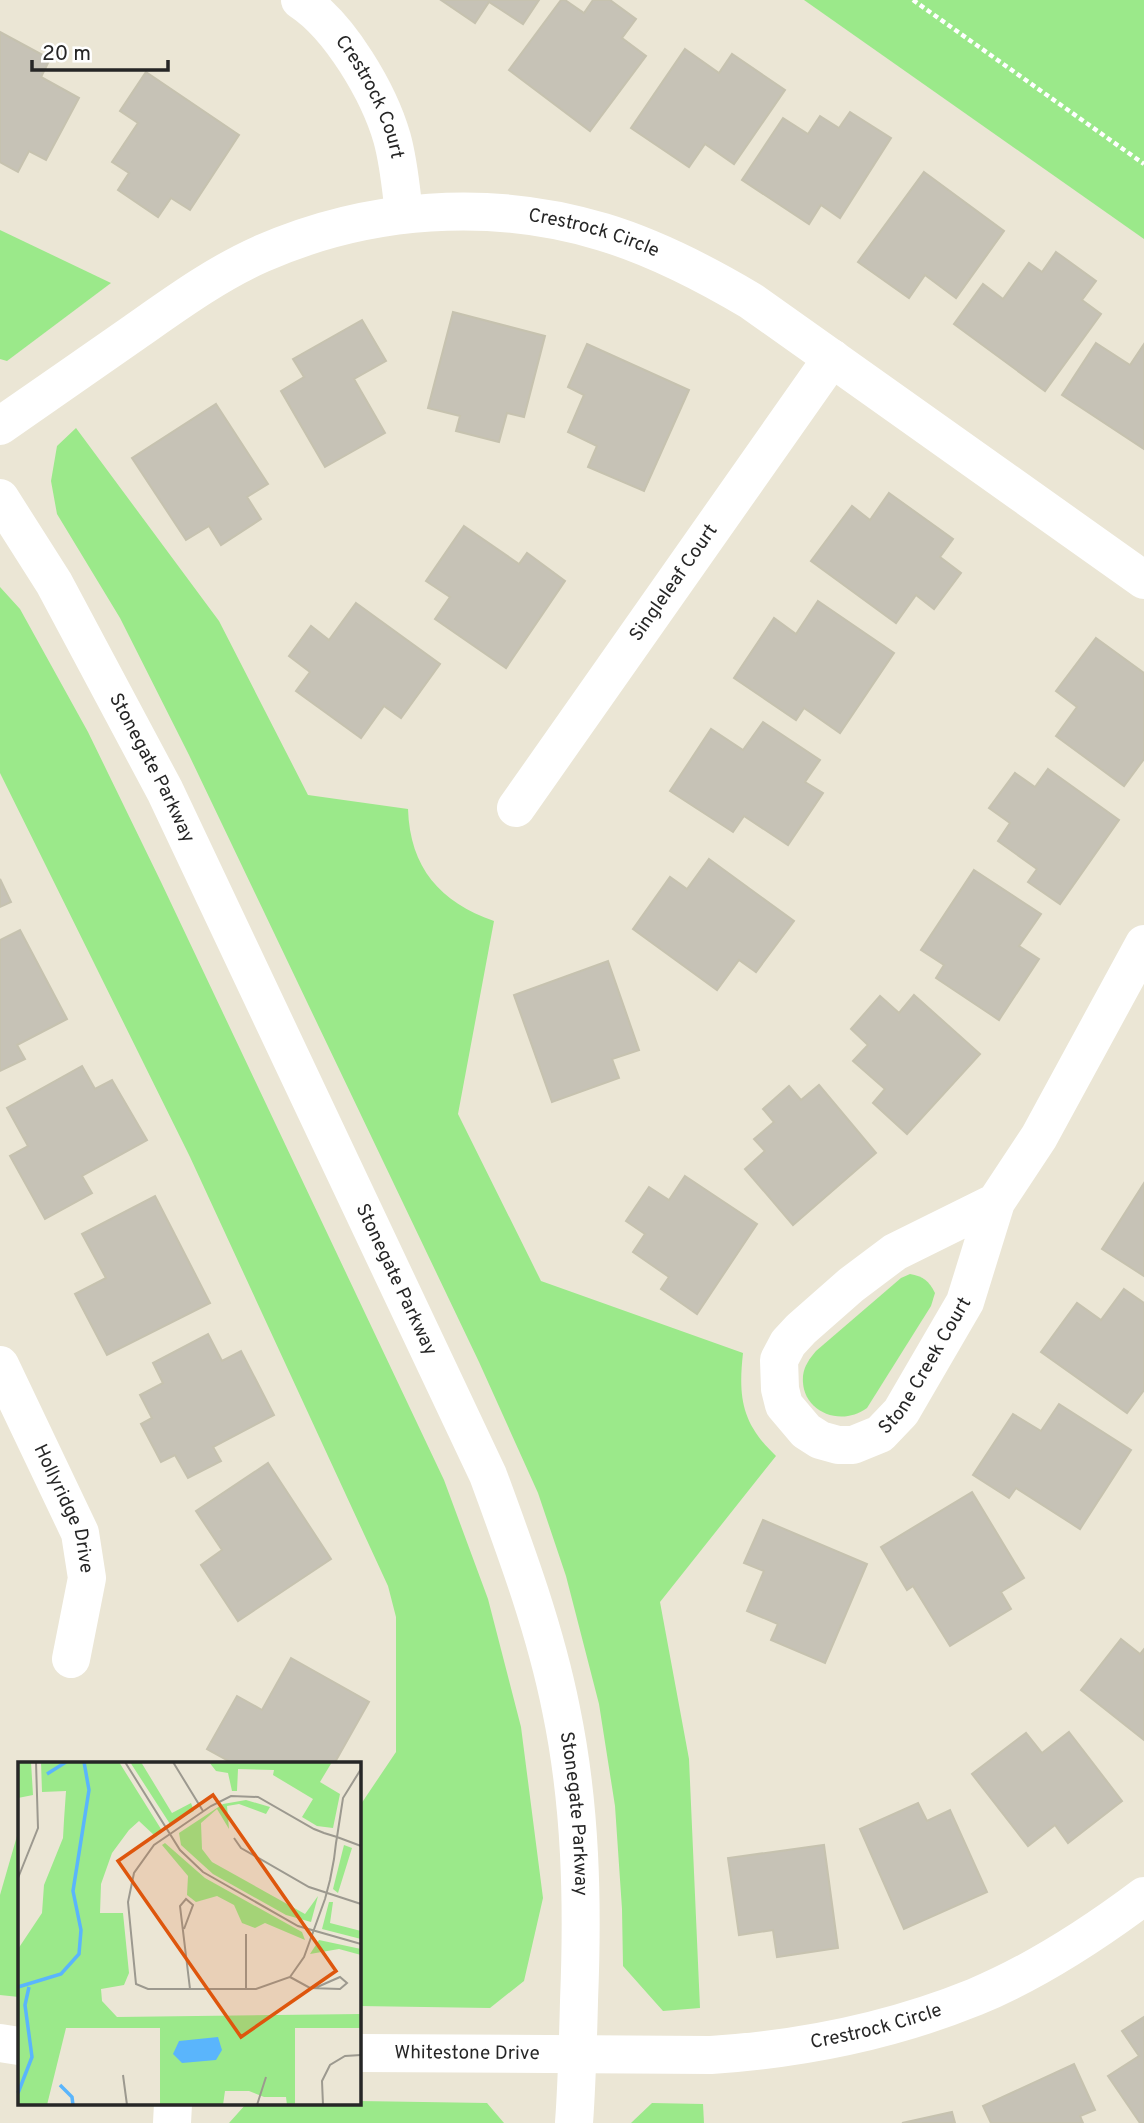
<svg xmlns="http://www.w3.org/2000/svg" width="1144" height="2123" viewBox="0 0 1144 2123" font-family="Overpass,sans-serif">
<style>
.green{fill:#9be98a}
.building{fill:#c6c2b6;stroke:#c6c2af;stroke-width:2}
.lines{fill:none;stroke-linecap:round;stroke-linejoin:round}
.path{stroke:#fff;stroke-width:4.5;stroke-dasharray:5 3.5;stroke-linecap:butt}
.street{stroke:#fff;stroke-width:38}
.secondary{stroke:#fff;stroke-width:38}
.labels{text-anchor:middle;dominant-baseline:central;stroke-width:7;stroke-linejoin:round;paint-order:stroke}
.street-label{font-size:19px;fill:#262626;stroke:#fff}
.inset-river{fill:none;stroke:#5ab5fc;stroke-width:3.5}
.inset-road{fill:none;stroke:#9c998f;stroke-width:2}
.view{fill:#de560d;fill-opacity:0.15;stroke:#de560d;stroke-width:3.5}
.inset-edge{fill:none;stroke:#262626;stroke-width:3.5}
</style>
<rect width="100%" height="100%" fill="#ebe6d5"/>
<g class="green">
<polygon points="804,0 1144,0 1144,239"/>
<polygon points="0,230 111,283 7,361 0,359"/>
<path d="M76 428 219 621 308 795 408 809C410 868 440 902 494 921L458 1114 541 1281 743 1353C738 1398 742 1424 776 1456L660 1602 689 1759 700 2008 663 2011 623 1966 622 1909 615 1806 599 1704 566 1576 538 1493 479 1362 189 755 120 618 57 514 51 481 57 446Z"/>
<polygon points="0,587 20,609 88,732 161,882 444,1480 488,1599 521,1727 543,1898 524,1981 490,2008 359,2006 359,1807 396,1752 396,1617 388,1586 190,1157 0,773"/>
<path d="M910 1274C923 1276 929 1281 935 1293L931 1306 867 1408C840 1428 800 1411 803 1376 804 1366 810 1358 816 1351L901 1278Z"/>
<polygon points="19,1829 19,1997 0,1995 0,1895"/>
<polygon points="359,2101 487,2103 504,2123 229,2123 246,2104 359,2104"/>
<polygon points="652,2103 703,2104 704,2123 631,2123"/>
</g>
<g class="building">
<polygon points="441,0 539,0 523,24 489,2 475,23"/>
<polygon points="561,0 565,0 584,13 593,0 610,0 636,19 622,38 646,56 590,131 509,70"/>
<polygon points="0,32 50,59 41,77 79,98 46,160 29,151 18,172 0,162"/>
<polygon points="685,49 719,73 732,54 785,90 734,164 705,144 689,167 631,128"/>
<polygon points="146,72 239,135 190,210 171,198 158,217 118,190 129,173 112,162 138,123 120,111"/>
<polygon points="850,112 891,138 840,218 821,205 809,224 742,180 783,118 808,134 820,116 839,128"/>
<polygon points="924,172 1004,231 956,298 925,275 909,298 858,262"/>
<polygon points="1056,252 1096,281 1082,300 1101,314 1045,391 954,324 983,284 1003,299 1029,263 1042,272"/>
<polygon points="453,312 545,336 524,417 507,413 499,442 456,431 460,416 428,408"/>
<polygon points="362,320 386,361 354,379 385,433 325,467 281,391 304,377 293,359"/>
<polygon points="1096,343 1130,365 1144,344 1144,449 1062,395"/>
<polygon points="587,344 689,390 644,491 588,467 597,446 568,432 584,395 568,387"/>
<polygon points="216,404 268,484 247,497 261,519 221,545 209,526 186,540 132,458"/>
<polygon points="889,493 953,539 940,557 961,573 934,609 916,595 896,623 811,561 852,506 870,520"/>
<polygon points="464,526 519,564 527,553 565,581 506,668 435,619 450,597 426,581"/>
<polygon points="818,601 894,653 840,733 804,708 796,720 734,678 774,618 796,634"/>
<polygon points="356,603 440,664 401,718 384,706 361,738 296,691 310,672 289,656 311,626 329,640"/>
<polygon points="1096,638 1144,673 1144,759 1124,786 1056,736 1077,707 1056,691"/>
<polygon points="763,722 820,760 805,782 823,793 788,845 744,816 733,832 670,791 711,729 743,750"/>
<polygon points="1048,769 1119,820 1060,904 1028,882 1037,869 998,841 1010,823 989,808 1015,773 1035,787"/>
<polygon points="709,859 794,921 756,972 739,960 717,990 633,929 670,877 687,889"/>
<polygon points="974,870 1041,914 1019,946 1039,959 999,1020 936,978 944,965 921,950"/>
<polygon points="0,879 11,902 0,907"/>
<polygon points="20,930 67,1019 17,1045 25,1059 0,1071 0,940"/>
<polygon points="608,961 639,1050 612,1059 619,1078 552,1102 514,995"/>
<polygon points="914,995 980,1054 907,1134 873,1103 885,1089 853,1061 868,1045 851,1029 880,996 899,1013"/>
<polygon points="82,1066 95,1089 112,1080 147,1140 82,1176 92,1193 45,1219 10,1156 28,1146 7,1108"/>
<polygon points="819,1085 876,1153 793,1225 745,1169 765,1151 754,1139 774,1122 763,1109 789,1086 801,1100"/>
<polygon points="685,1176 757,1224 697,1314 661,1289 669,1277 633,1252 645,1234 626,1221 649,1187 669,1200"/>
<polygon points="1144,1183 1144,1276 1102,1249"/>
<polygon points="155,1196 210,1303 107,1355 75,1294 106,1278 82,1234"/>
<polygon points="1124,1289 1144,1303 1144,1390 1127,1413 1041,1352 1077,1303 1101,1320"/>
<polygon points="208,1334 222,1361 241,1351 274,1415 213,1447 221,1461 188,1478 175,1455 161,1462 141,1424 152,1418 140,1395 163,1383 153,1363"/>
<polygon points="1059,1404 1131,1450 1080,1529 1016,1488 1009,1498 973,1475 1013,1414 1041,1431"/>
<polygon points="268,1463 331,1559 238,1621 201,1565 222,1550 196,1511"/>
<polygon points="972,1492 1024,1578 1001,1592 1011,1609 950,1646 913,1586 907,1590 881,1547"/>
<polygon points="763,1520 867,1564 825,1663 771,1640 778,1624 747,1611 764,1571 744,1563"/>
<polygon points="1121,1639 1140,1654 1144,1649 1144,1740 1081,1690"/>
<polygon points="291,1658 369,1702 334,1764 234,1764 207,1749 237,1696 262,1710"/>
<polygon points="1069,1732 1122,1801 1068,1843 1055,1825 1028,1846 972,1774 1026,1733 1042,1753"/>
<polygon points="918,1803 927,1821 950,1810 987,1892 904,1929 860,1829"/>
<polygon points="824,1845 838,1948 777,1957 773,1930 739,1935 728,1858"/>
<polygon points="1144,2017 1144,2123 1140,2123 1108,2076 1139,2056 1122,2031"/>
<polygon points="1074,2064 1095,2110 1080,2116 1083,2123 991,2123 983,2106"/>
<polygon points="952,2112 955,2123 902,2123"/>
</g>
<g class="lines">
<polyline class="path" points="913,0 1144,164"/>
<g class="street">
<path id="s1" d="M300 0C340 26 379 93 392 138 399 163 401 189 404 214"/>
<path id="s2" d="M0 426C45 395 90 363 135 332 175 304 216 274 261 254 367 207 491 198 603 232 656 248 704 273 751 301L1144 580"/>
<path id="s3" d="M516 808 832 358"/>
<path id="s4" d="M996 1202 895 1252 851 1285 801 1329 788 1343 779 1360 780 1389 784 1405 806 1431 820 1440 838 1445H853L880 1434 901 1412 965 1302 996 1202 1039 1137 1144 944"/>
<path id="s5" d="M0 1365 80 1533 87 1578 71 1659"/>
<polyline points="0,2043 19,2046"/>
<path id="s6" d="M359 2053 711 2055C801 2049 891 2031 975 1997 1035 1972 1092 1935 1144 1896"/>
<polyline points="172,2123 173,2104"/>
</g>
<path class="secondary" id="s7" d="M0 498 54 583 165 791 488 1475C516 1551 545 1629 561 1709 581 1805 583 1903 579 2001 578 2041 577 2082 574 2123"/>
</g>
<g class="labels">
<g class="street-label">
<text stroke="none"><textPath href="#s1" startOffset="122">Crestrock Court</textPath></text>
<text stroke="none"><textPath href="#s2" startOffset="654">Crestrock Circle</textPath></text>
<text stroke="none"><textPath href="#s3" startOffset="275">Singleleaf Court</textPath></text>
<text stroke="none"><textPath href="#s7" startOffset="310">Stonegate Parkway</textPath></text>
<text stroke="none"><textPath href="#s7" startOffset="877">Stonegate Parkway</textPath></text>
<text stroke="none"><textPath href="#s4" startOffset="514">Stone Creek Court</textPath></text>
<text stroke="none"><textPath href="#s5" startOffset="158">Hollyridge Drive</textPath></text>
<text stroke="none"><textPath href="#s7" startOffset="1444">Stonegate Parkway</textPath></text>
<text stroke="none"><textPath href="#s6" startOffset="520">Crestrock Circle</textPath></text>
<text stroke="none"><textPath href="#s6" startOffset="108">Whitestone Drive</textPath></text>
</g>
</g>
<g transform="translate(18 1762)">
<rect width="343" height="343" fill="#ebe6d5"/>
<path d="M0 0H13L15 33 0 36ZM23 0H101L143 67 138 75 121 59 111 68 94 91 83 122 82 151H105L111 211 106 223 83 227 84 239 99 255 343 252V266H277V343H269L268 335H246L231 329H207L205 343H142V266H48L29 343H0V187L24 151 26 123 45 76 46 58 48 29 24 30ZM112 0H123L154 51 173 41 176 49 152 62ZM191 0H314L302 20 322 32 315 66 299 64 284 55 295 37 255 13 256 8 220 7 219 29H214L210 11 198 9ZM228 38 252 45 248 52 221 42 209 44 211 67 199 47 183 61 184 87 194 100 287 152 300 134 293 160 268 153 195 112 163 83 161 71 205 42ZM147 81 187 116 284 170 287 178 247 161 237 166 224 161 216 143 199 134 178 140 169 133 170 114 144 83ZM326 83 334 86 320 131 315 127ZM311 140H315L312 161 343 169V177L304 167ZM301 178 343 187V193L321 187 292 192Z" fill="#9be98a"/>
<path d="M200 275 204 288 198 298 164 301 155 292 161 279Z" fill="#5ab5fc"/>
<path class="inset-river" d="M29 12 48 0M0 225 43 212 61 192 63 168 55 129 71 28 66 0M42 323 54 335 55 343M0 331 14 295 7 243 11 225"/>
<path class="inset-road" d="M107 0 162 88 185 110 280 164 343 182M155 0 185 49M343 7 325 36 319 75 318 81 316 97 312 118 307 137 286 195 272 215 238 227H130L118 222 110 140 116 111 136 83 193 44 213 34 240 35 296 67 306 71 319 75 343 84M216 76 223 86 291 125 343 142M0 116 20 66 18 0M166 167 175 143 168 137 162 144 172 227M272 215 292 226 322 227 329 221 322 215 297 226M228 227V172M105 313 109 343M239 343 248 315M305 343 304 319 312 303 327 294 343 293"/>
<path class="view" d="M195 33 318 209 223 275 100 99Z"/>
<rect width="343" height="343" class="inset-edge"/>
</g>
<path d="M32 60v10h136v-10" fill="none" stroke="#262626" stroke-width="3.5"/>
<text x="42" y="60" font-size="21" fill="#262626" stroke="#ffffff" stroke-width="5" paint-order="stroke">20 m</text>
</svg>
